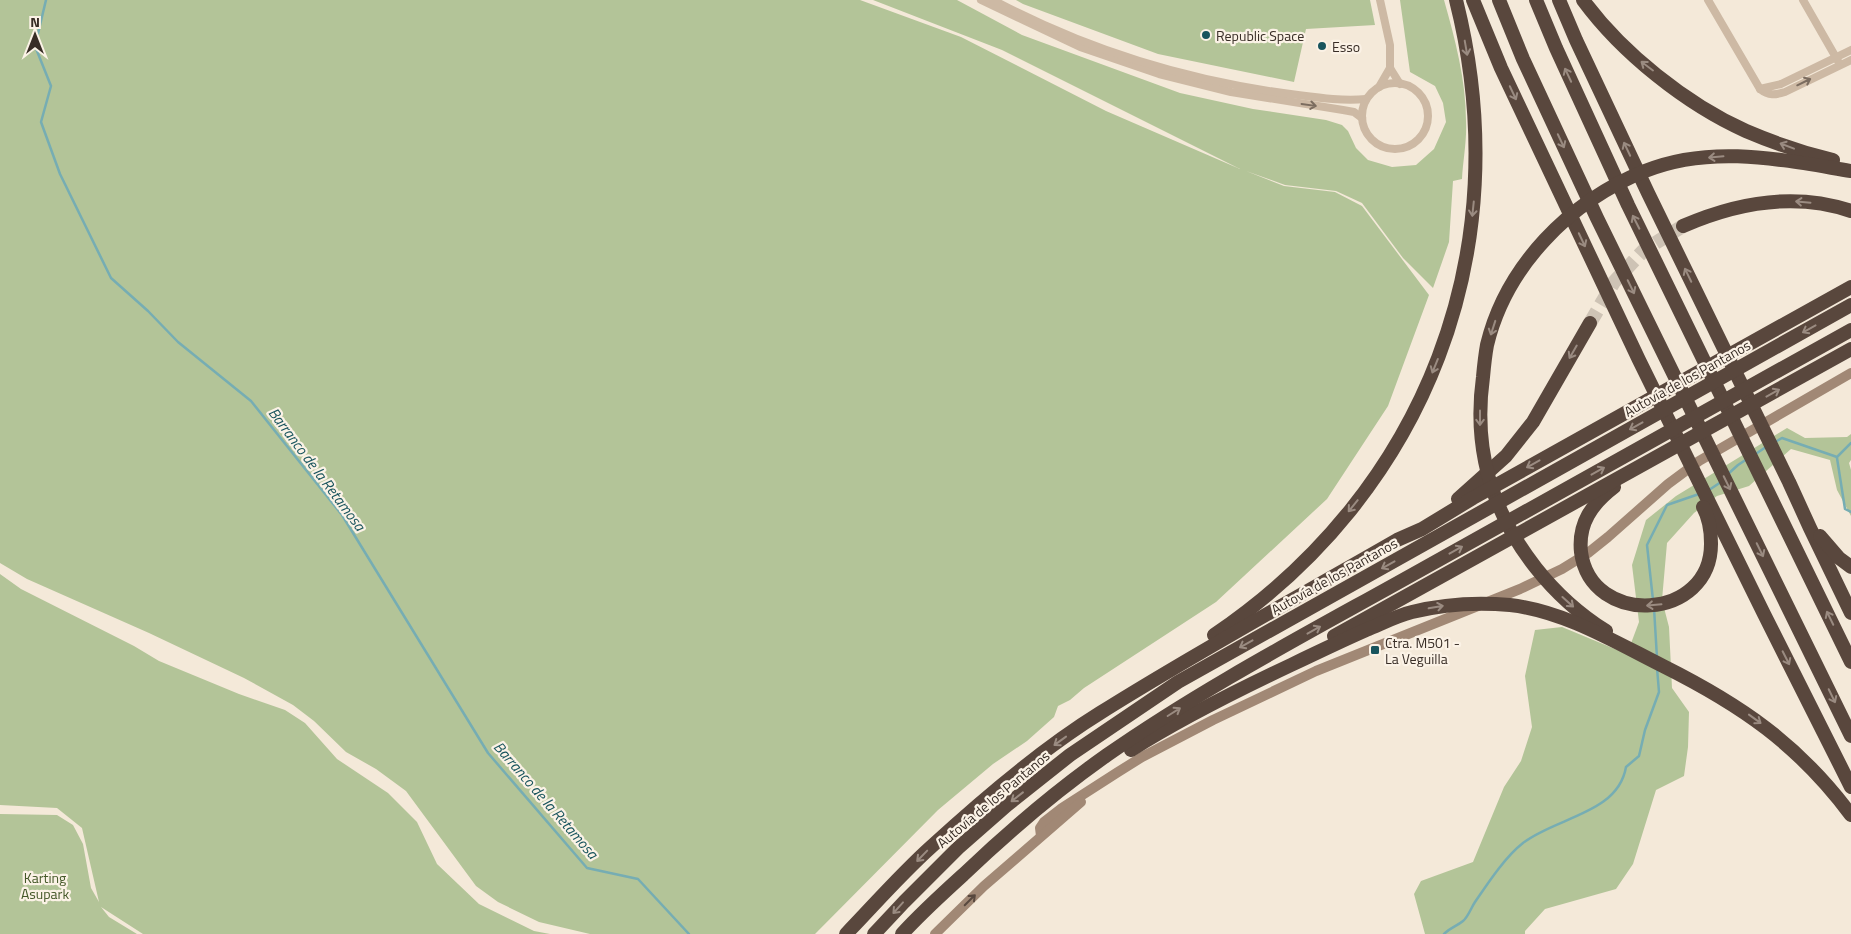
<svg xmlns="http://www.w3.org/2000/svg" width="1851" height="934" viewBox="0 0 1851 934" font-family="'Titillium Web',sans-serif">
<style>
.green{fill:#b3c498}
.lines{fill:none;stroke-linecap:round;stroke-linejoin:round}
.stream{stroke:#76adb3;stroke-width:2.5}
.highway-tunnel{stroke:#cec3b5;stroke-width:14;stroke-dasharray:14 7;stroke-linecap:butt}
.street{stroke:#cdb9a4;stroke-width:8}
.secondary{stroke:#a18875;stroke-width:10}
.highway{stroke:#59473d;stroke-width:14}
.oneway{stroke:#9a8b81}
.oneway2{stroke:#7b6c5f}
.oneway3{stroke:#58483e}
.poi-dot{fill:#18545d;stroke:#fbf2e6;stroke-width:2}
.labels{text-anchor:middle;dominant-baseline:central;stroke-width:4.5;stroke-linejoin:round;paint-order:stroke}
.poi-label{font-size:14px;fill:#382d26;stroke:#fbf2e6;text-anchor:start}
.street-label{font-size:14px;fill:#382d26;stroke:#fbf2e6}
.park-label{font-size:14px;fill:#445828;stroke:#fbf2e6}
.water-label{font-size:15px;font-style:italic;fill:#18545d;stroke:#fbf2e6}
</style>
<rect width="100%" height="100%" fill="#f4e9d9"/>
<g class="green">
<path d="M0 0H860L961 37 1106 111 1240 169 1002 50 873 0H957L1022 35 1180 93 1253 109 1326 120 1342 125 1348 131 1356 148 1368 160 1392 167 1416 165 1434 149 1446 122 1443 103 1435 86 1410 72 1400 0H1444C1455 39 1466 80 1466 121 1467 141 1463 160 1462 179L1453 181 1449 242 1433 288 1403 258 1362 203 1336 191 1285 185 1246 171 1284 186 1335 192 1362 206 1429 295 1388 406 1327 499 1216 602 1084 688 1070 700 1058 706 1054 717 1027 741 993 764 938 810 815 934H590L539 922 498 902 476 886 406 791 376 769 346 752 314 721 293 705 244 678 149 633 27 579 0 563Z"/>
<polygon points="1016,0 1370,0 1375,25 1306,29 1294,82 1158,54 1023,4"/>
<polygon points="1787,428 1805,438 1847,437 1851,434 1851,460 1849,463 1851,470 1851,516 1837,490 1830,460 1791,449 1749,486 1717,496 1694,513 1667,543 1662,600 1669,627 1672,688 1689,712 1688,747 1684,776 1656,790 1633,864 1616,889 1545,909 1525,931 1525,934 1425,934 1414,894 1421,881 1473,862 1504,787 1521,761 1532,727 1525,676 1535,630 1562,627 1627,654 1639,622 1632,565 1646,520 1676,496"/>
<polygon points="0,574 21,589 134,646 159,661 239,694 285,710 305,723 337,759 388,793 417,822 437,864 479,904 534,931 550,934 143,934 101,907 109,917 137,934 0,934 0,814 57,815 73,825 83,844 91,888 99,902 82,828 57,808 0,805"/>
</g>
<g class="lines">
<g class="stream">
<polyline points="46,0 35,46 51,86 41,122 60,174 111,278 148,311 178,342 251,401 342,515 488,753 587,868 638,879 689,934"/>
<polyline points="1775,442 1782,438 1837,457 1851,443"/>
<polyline points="1754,455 1766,447"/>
<polyline points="1837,458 1845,509 1851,512"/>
<polyline points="1728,474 1738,465 1747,459"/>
<polyline points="1709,490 1721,482"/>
<polyline points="1653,600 1647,545 1667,505 1699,494"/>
<polyline points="1654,608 1657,658"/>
<path d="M1444 934C1450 928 1457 926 1463 921 1468 917 1471 908 1475 902 1488 883 1505 857 1523 843 1556 817 1618 814 1626 767L1639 756 1645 730 1659 692 1657 668"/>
</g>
<polyline class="highway-tunnel" points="1590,323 1614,282 1644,250 1683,226"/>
<g class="street">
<polyline points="981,0 1080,47 1159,74 1231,92 1343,110 1354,112 1362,118"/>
<path d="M993 0C1087 50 1192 82 1298 95 1321 98 1343 101 1366 99"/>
<polyline points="1380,0 1390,45 1390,68 1400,84"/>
<path d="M1708 0 1760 89C1769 96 1775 95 1785 92L1851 60"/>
<polyline points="1803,0 1838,61"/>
<circle cx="1395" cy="116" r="33"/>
<polyline points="1379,87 1390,68"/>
<polyline points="1760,89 1781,84 1851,50"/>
</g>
<g class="secondary">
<polyline points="1041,836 1040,828 1044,822 1062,808 1118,772 1142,757 1213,720 1316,671 1520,589 1562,569 1588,553 1608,537 1668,484 1699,461 1851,373"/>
<polyline points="935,934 984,886 1081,802"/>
</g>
<g class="highway">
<polyline points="1473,0 1501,68 1639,360 1764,614 1851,787"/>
<polyline points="1499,0 1523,59 1597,218 1851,736"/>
<polyline points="1536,0 1556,48 1628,205 1851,662"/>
<polyline points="1559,0 1576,40 1648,193 1789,482 1810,528 1851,613"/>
<path d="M1583 0C1622 53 1686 104 1746 131 1774 143 1804 153 1833 160"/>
<path d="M1683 226C1736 203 1795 192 1851 211"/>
<path d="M1614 487C1592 504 1578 523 1581 552 1591 628 1712 621 1711 543 1711 531 1709 518 1703 507"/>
<polyline points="1458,499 1506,456 1533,422 1590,323"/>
<polyline points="1820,536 1839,558 1851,567"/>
<path d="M1606 631C1579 614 1555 592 1536 568 1491 511 1473 449 1483 377 1484 366 1485 356 1487 345 1506 266 1570 201 1645 171 1712 144 1783 160 1851 171"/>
<path d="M1214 635C1427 491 1519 249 1456 0"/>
<polyline points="1334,636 1851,349"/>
<path d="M1131 750C1180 719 1238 690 1291 665 1316 653 1341 641 1366 630 1381 624 1396 616 1412 612 1444 604 1477 602 1510 605 1564 611 1615 642 1663 666 1741 705 1798 744 1851 815"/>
<path d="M846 934C874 905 901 874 931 847 981 801 1042 749 1100 713 1197 652 1298 597 1397 540L1422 529 1473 498 1851 287"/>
<polyline points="874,934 904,902 958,848 1007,805 1070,755 1178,682 1851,305"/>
<path d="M902 934C921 913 942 894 963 875 1008 832 1056 791 1107 755 1203 688 1308 633 1410 576 1557 494 1704 412 1851 330"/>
</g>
</g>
<defs><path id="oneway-shaft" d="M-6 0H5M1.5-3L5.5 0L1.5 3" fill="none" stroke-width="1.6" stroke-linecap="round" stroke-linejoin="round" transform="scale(1.25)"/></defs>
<g class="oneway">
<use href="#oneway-shaft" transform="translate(1466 48) rotate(80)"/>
<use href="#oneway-shaft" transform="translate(1647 66) rotate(-143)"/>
<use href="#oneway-shaft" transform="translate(1568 75) rotate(-115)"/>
<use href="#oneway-shaft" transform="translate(1513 93) rotate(65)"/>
<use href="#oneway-shaft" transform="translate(1561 141) rotate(65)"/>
<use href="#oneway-shaft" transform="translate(1787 146) rotate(-159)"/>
<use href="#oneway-shaft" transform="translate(1627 149) rotate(-115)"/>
<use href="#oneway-shaft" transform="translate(1716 157) rotate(175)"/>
<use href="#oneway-shaft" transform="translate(1803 202) rotate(-175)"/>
<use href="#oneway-shaft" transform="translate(1473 209) rotate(96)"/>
<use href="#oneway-shaft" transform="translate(1636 222) rotate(-117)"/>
<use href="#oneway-shaft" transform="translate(1582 240) rotate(65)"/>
<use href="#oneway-shaft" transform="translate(1688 275) rotate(-116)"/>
<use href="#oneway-shaft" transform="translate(1631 287) rotate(64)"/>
<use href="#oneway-shaft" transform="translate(1493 328) rotate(108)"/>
<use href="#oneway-shaft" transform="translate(1809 329) rotate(151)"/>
<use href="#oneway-shaft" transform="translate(1573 352) rotate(120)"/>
<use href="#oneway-shaft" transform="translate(1435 366) rotate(112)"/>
<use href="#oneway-shaft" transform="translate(1773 393) rotate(-29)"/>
<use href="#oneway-shaft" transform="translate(1480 418) rotate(90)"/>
<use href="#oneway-shaft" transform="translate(1636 426) rotate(151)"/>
<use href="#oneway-shaft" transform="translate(1533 464) rotate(151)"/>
<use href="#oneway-shaft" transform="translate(1598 471) rotate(-29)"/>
<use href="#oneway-shaft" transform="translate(1727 483) rotate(64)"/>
<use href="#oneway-shaft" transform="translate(1353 506) rotate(129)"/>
<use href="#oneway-shaft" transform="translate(1456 550) rotate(-29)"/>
<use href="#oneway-shaft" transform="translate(1760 550) rotate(64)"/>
<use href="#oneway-shaft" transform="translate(1388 565) rotate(151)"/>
<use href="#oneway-shaft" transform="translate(1568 602) rotate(42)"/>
<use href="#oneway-shaft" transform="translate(1654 605) rotate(175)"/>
<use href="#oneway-shaft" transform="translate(1436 607) rotate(-10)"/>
<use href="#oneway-shaft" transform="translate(1830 618) rotate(-116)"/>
<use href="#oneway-shaft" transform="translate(1314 630) rotate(-29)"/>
<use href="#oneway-shaft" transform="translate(1246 644) rotate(151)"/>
<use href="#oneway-shaft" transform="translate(1786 658) rotate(63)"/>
<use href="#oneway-shaft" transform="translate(1832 696) rotate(64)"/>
<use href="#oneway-shaft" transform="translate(1174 712) rotate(-32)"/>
<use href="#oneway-shaft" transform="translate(1755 719) rotate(36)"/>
<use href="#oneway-shaft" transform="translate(1060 741) rotate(144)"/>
<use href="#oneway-shaft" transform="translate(1017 797) rotate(142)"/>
<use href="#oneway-shaft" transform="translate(922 856) rotate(134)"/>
<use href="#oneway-shaft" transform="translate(898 908) rotate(132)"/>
</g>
<g class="oneway2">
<use href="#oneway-shaft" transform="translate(1804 82) rotate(-26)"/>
<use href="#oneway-shaft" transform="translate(1309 105) rotate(8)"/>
</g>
<use class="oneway3" href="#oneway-shaft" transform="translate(970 900) rotate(-45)"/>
<g class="poi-dot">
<circle cx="1206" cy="35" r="5"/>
<circle cx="1322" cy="46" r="5"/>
<rect x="1370" y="645" width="10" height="10" rx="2.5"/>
</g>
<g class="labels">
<g class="poi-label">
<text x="1216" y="35">Republic Space</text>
<text x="1332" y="46">Esso</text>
<text x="1385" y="642">Ctra. M501 -<tspan x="1385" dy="16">La Veguilla</tspan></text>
</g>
<g class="street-label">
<text transform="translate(1687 378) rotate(-29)">Autovía de los Pantanos</text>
<text transform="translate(1334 576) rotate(-29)">Autovía de los Pantanos</text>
<text transform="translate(993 799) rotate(-40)">Autovía de los Pantanos</text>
</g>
<g class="park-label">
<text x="45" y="877">Karting<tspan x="45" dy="16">Asupark</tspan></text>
</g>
<g class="water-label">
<text transform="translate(317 469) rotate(53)">Barranco de la Retamosa</text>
<text transform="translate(546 800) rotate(49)">Barranco de la Retamosa</text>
</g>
</g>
<g transform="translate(35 35)" stroke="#fbf2e6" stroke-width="4" paint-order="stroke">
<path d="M0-4L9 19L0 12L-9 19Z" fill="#382d26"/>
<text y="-8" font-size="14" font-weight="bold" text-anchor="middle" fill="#382d26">N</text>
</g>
</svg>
